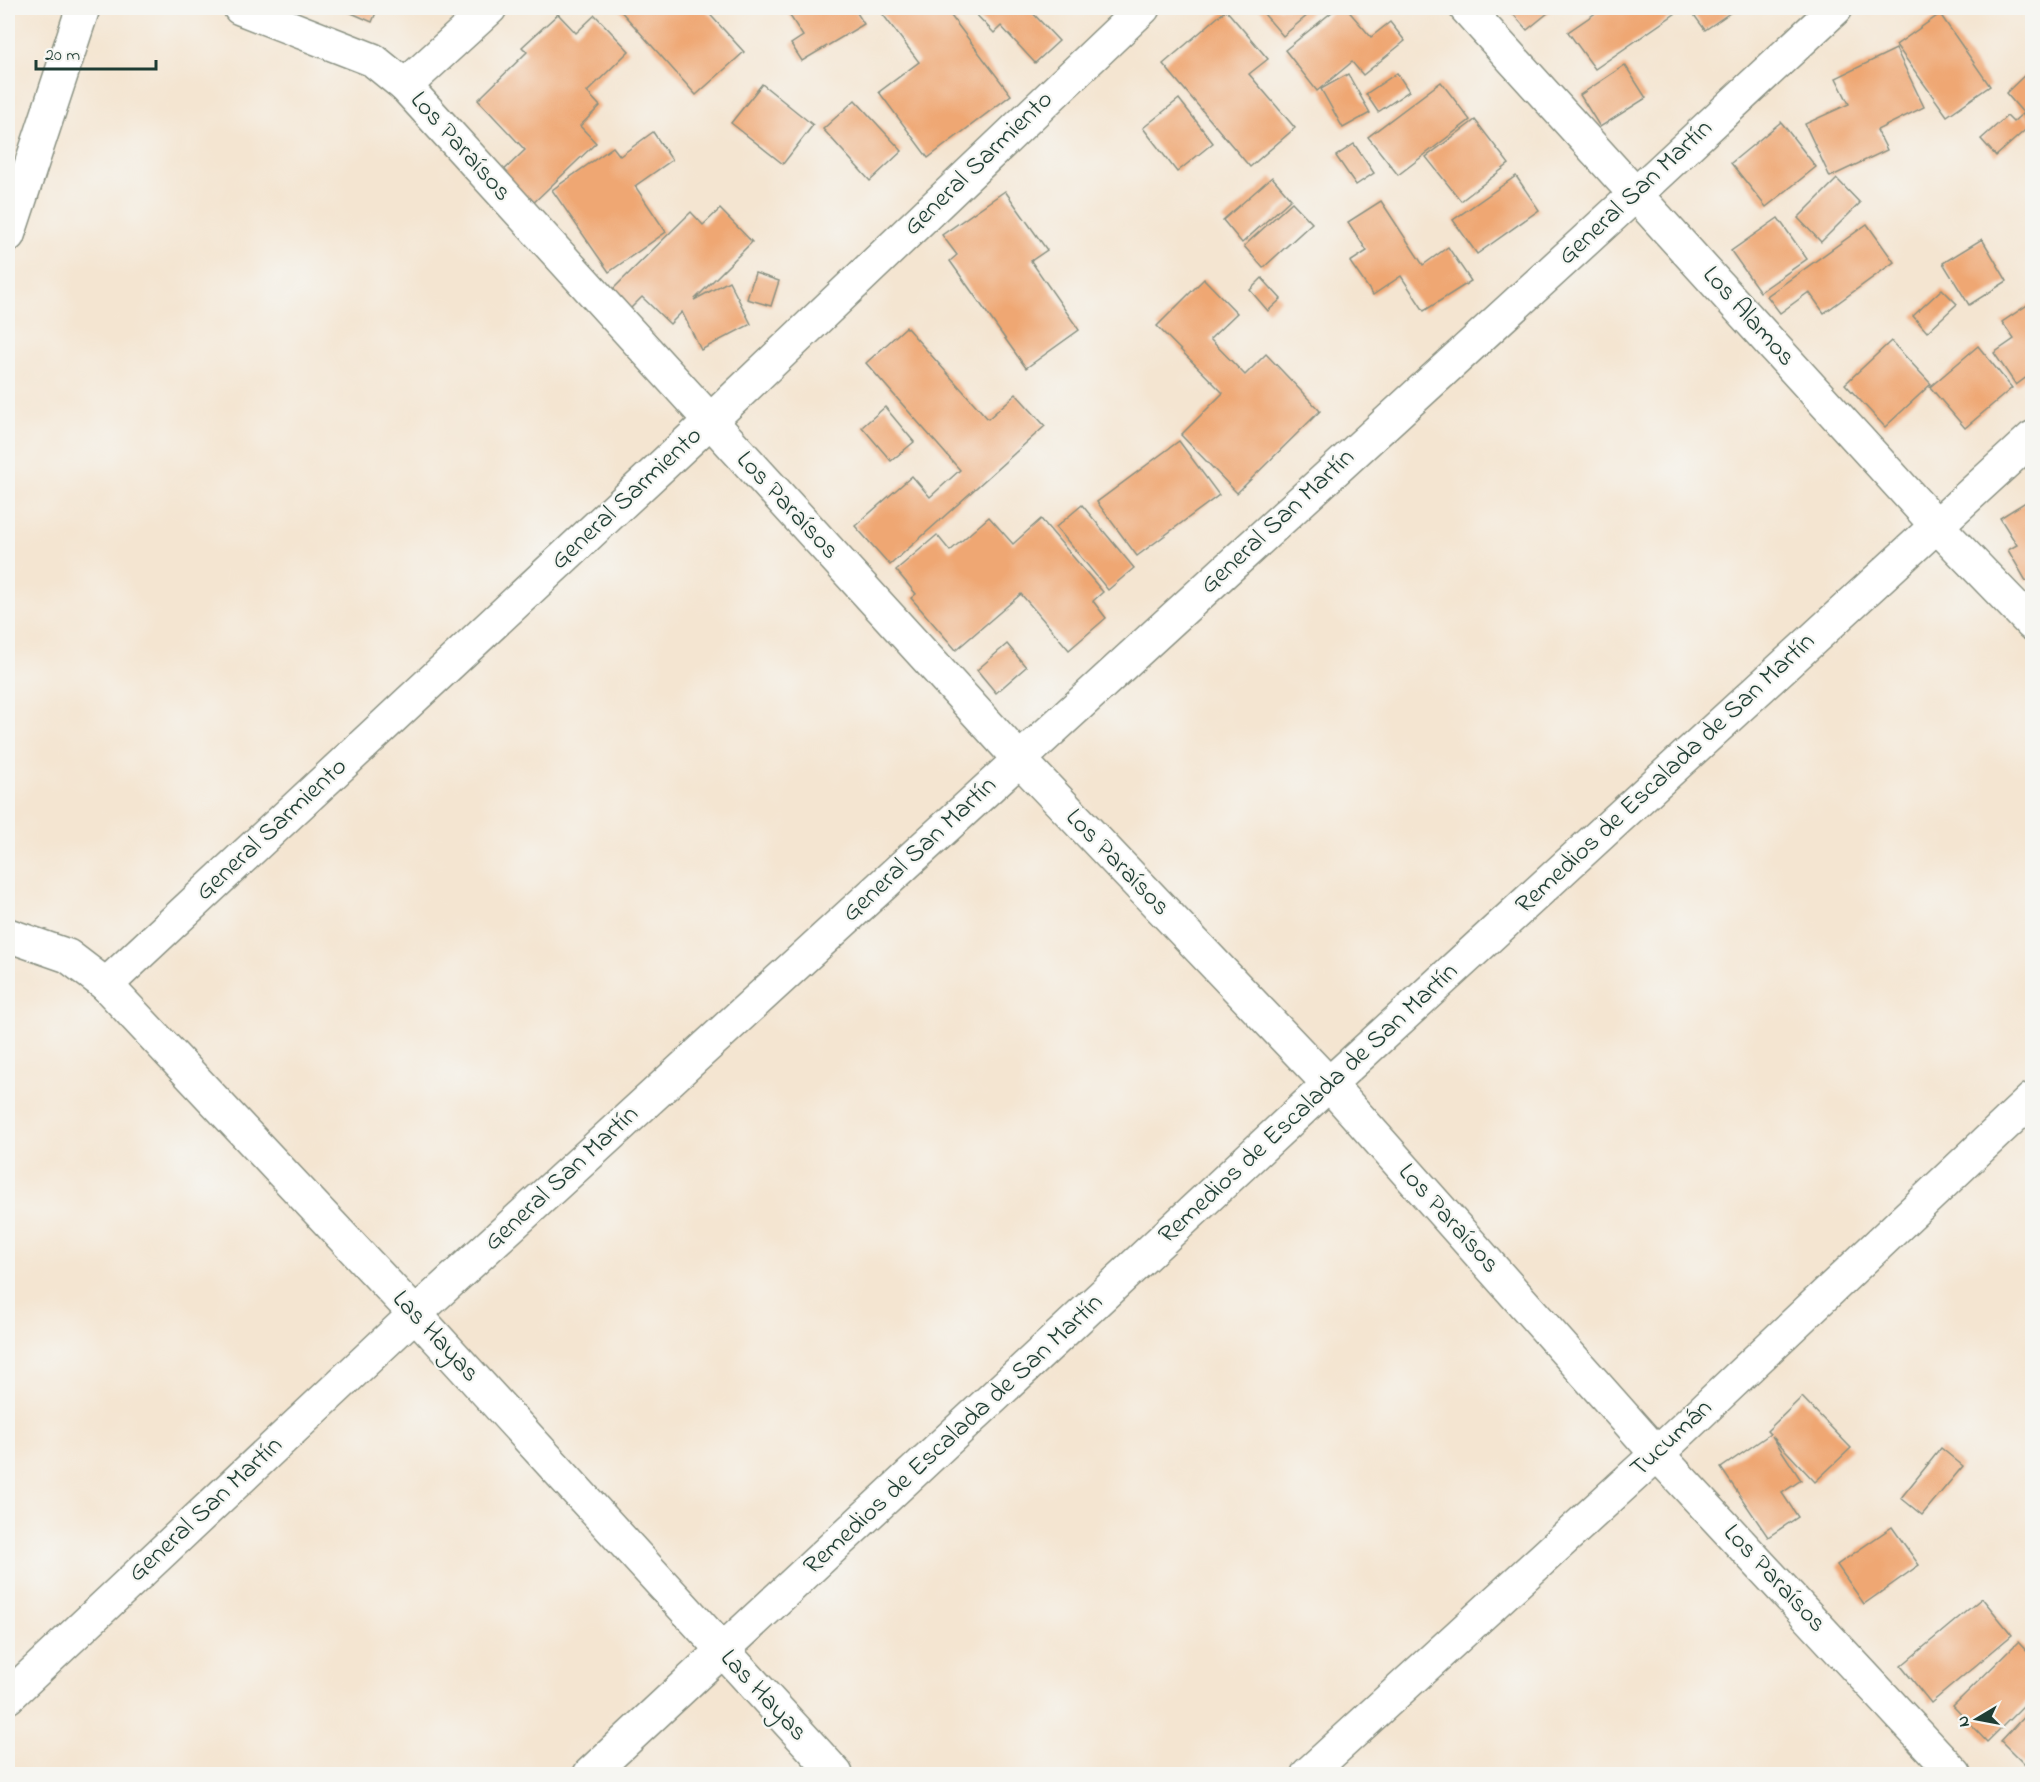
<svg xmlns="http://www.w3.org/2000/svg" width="2040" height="1782" viewBox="0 0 2040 1782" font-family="'Indie Flower',sans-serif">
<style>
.building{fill:#efa773}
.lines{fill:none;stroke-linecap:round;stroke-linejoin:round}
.street-casing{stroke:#8a9182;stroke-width:36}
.street{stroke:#fff;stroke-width:33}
.labels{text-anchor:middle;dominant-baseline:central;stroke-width:4.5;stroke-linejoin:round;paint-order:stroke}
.street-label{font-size:26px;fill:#1f3d34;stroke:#f6f6f2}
</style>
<rect width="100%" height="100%" fill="#f6f6f2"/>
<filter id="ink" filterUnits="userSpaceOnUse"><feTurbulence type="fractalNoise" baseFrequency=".0167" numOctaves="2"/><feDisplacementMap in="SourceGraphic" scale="12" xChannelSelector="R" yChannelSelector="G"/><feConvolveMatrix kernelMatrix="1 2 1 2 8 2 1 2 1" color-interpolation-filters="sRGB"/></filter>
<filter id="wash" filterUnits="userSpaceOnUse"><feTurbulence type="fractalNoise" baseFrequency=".008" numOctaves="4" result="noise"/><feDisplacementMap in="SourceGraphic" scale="24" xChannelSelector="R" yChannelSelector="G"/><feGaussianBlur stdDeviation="1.35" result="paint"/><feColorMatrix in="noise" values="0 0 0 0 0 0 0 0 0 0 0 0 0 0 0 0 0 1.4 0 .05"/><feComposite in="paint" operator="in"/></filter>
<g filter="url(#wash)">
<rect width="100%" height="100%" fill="#f4e5d1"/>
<g id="blocks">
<g class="building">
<polygon points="340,8 378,8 372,22"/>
<polygon points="618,8 704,8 744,52 696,95"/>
<polygon points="785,8 854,8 864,24 802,61 791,44 803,36"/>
<polygon points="878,8 945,8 1011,95 928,158 879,92 919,62"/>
<polygon points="970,8 1028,8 1059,41 1035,63 1001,26 994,33"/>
<polygon points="1259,8 1316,8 1283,36"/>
<polygon points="1337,8 1346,8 1371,37 1390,22 1405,41 1363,75 1352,62 1317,91 1285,50"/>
<polygon points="1508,8 1554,8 1527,30"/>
<polygon points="1603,8 1673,8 1676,13 1595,69 1568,32"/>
<polygon points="1689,8 1737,8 1705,30"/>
<polygon points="1226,10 1268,59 1249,74 1295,128 1250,167 1163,64"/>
<polygon points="558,14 576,33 595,15 629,51 587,92 600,106 580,126 596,143 529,207 499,175 525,150 478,100 527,52 522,47"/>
<polygon points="1940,14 1990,86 1947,116 1896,45"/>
<polygon points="1896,49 1924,107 1877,130 1887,150 1830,177 1805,124 1849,104 1836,78"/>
<polygon points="1625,65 1646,98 1600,127 1580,95"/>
<polygon points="2032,68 2032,123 2006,93"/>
<polygon points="1397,73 1409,91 1378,112 1366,94"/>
<polygon points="1348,74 1370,113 1343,128 1321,89"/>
<polygon points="1441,82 1470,120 1398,175 1368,137"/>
<polygon points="762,84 813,125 783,164 731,123"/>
<polygon points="1179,99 1213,143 1177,172 1143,128"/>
<polygon points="855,100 902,151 870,181 823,129"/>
<polygon points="2022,114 2032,124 1996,156 1981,139 2007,116 2013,122"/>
<polygon points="1475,120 1509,164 1461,201 1426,157"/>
<polygon points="1781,122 1816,167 1766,207 1731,163"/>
<polygon points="653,132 672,160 635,186 666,232 609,272 552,190 613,147 620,156"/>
<polygon points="1354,144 1374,173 1356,185 1336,156"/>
<polygon points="1516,176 1539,210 1477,254 1453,220"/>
<polygon points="1272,177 1291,199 1242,243 1223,220"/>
<polygon points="1837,179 1860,203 1821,242 1798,218"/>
<polygon points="1005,191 1047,250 1031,261 1079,330 1026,368 950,261 957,255 942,235"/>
<polygon points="1381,201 1423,265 1448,247 1471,281 1424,311 1401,276 1373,295 1350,262 1367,251 1348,222"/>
<polygon points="1292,202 1312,223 1263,268 1244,246"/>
<polygon points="720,209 752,242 694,300 729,281 751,324 701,350 682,312 670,324 642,297 629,310 610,292 691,212 703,225"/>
<polygon points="1778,218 1807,259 1760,292 1731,251"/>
<polygon points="1867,224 1894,262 1824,313 1809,292 1780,313 1767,296"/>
<polygon points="1982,239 2007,281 1969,305 1943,263"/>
<polygon points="755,273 779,281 771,306 747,299"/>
<polygon points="1262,278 1281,299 1268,311 1250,290"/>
<polygon points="1204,279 1237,313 1210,339 1245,375 1266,354 1320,411 1237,493 1181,435 1223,393 1157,326"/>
<polygon points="1942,289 1957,304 1927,332 1913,316"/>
<polygon points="2032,302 2032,373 2016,385 1994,353 2014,339 2002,322"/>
<polygon points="906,327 988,419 1016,394 1045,426 890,565 855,526 912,476 930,497 960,470 866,363"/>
<polygon points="1891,341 1931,384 1885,427 1845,384"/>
<polygon points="1978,346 2012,388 1965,428 1930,387"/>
<polygon points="885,407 914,442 891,461 862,427"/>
<polygon points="1179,441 1219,495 1137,556 1097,502"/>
<polygon points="2032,498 2032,577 2026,581 2008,550 2017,545 2000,518"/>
<polygon points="1082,505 1134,568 1108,590 1056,527"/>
<polygon points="989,517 1013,544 1041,519 1103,592 1093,601 1106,618 1069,650 1021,594 956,650 911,598 916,594 896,570 937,535 950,551"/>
<polygon points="1007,644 1026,667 996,693 977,670"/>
<polygon points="1802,1397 1851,1448 1815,1482 1772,1436 1801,1480 1782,1493 1798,1517 1768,1537 1721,1468 1770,1434 1767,1431"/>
<polygon points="1941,1448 1963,1466 1922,1515 1901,1498"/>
<polygon points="1892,1527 1919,1565 1864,1604 1837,1565"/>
<polygon points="1982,1598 2012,1635 1931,1703 1901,1666"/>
<polygon points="2018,1642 2032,1657 2032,1697 1987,1742 1953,1706"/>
<polygon points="2032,1708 2032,1772 2001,1741"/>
</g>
</g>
</g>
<g filter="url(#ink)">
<use href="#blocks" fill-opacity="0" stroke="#8a9182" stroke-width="1.5"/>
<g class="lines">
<g class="street-casing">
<g id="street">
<polyline points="240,8 373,60 405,86 1019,759 1329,1084 1657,1454 1955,1774"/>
<polyline points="1466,8 1937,526 2032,624"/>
<polyline points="405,86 490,8"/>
<polyline points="8,235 83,8"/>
<polyline points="8,935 68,956 106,985 415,1314 836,1774"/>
<polyline points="106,985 709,422 1143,8"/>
<polyline points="8,1697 415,1314 1636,194 1836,8"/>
<polyline points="590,1774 1329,1084 2032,438"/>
<polyline points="1308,1774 1657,1454 2032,1099"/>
</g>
</g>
<use href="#street" class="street"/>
</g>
</g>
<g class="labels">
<g class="street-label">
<text transform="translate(460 147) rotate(48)">Los Paraísos</text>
<text transform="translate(979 164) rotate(-44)">General Sarmiento</text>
<text transform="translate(1636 193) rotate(-43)">General San Martín</text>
<text transform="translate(1748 317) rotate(48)">Los Alamos</text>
<text transform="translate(627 499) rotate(-43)">General Sarmiento</text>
<text transform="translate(787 506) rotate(47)">Los Paraísos</text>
<text transform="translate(1278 522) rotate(-43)">General San Martín</text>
<text transform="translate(1666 774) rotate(-43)">Remedios de Escalada de San Martín</text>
<text transform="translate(272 830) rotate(-43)">General Sarmiento</text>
<text transform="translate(920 850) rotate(-43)">General San Martín</text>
<text transform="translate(1117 863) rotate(46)">Los Paraísos</text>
<text transform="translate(1309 1104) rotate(-43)">Remedios de Escalada de San Martín</text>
<text transform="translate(562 1179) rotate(-43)">General San Martín</text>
<text transform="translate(1448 1219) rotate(48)">Los Paraísos</text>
<text transform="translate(435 1337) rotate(47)">Las Hayas</text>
<text transform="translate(954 1435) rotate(-43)">Remedios de Escalada de San Martín</text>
<text transform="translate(1672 1439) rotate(-43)">Tucumán</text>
<text transform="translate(206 1510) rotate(-43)">General San Martín</text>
<text transform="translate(1774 1579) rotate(47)">Los Paraísos</text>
<text transform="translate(763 1696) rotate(47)">Las Hayas</text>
</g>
</g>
<rect width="2040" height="1782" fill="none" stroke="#f6f6f2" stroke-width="30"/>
<g transform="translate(1977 1719) rotate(260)" stroke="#f6f6f2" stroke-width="4.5" paint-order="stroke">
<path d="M0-4.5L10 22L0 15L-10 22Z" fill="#1f3d34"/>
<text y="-9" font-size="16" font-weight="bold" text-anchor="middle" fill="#1f3d34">N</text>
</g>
<path d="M36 60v9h120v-9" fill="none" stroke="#1f3d34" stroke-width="3"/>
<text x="45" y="60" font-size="18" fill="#1f3d34" stroke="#f6f6f2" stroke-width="4.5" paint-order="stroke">20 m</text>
</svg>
